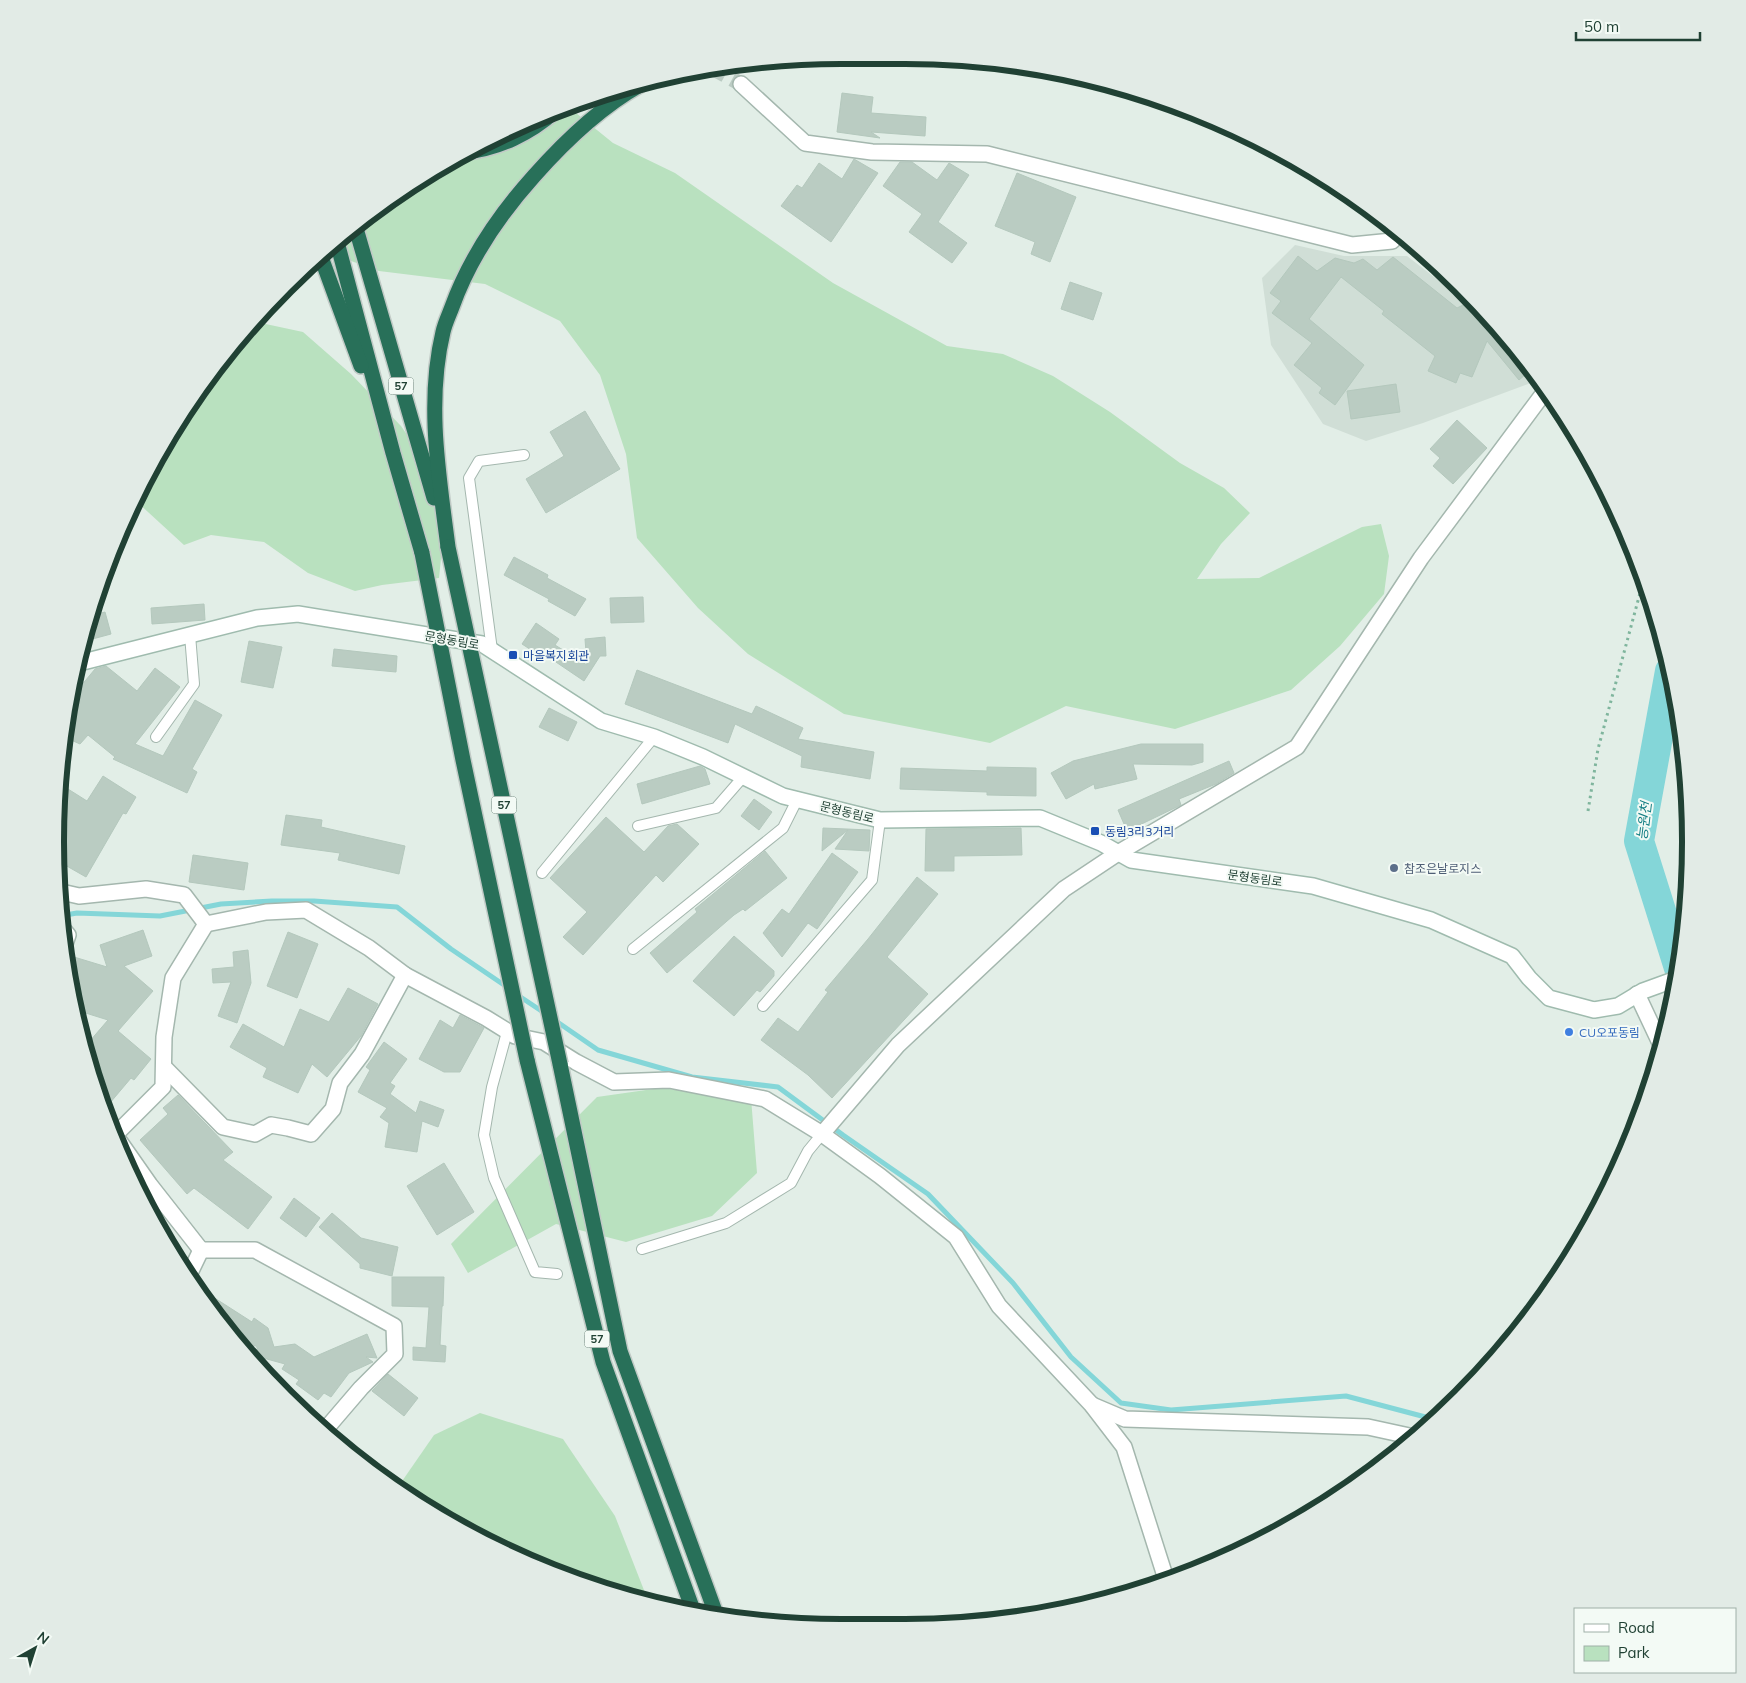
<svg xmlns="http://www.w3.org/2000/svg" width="1746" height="1683" viewBox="0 0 1746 1683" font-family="Mulish,'Noto Sans KR',sans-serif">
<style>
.built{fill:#d0ded6}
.green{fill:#b9e1bf}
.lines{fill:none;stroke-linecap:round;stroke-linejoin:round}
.stream{stroke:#84d6d8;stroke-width:5}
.river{stroke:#84d6d8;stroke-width:30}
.building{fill:#baccc2;stroke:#b4c8bd}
.street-tunnel{stroke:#bbcbc3;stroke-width:15;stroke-dasharray:15 8;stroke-linecap:butt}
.lane-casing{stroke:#a4b7ae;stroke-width:12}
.street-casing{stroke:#a4b7ae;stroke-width:18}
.secondary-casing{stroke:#9fbbae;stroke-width:18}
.highway-casing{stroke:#c1cac6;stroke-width:18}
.path{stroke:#7fb59d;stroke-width:3;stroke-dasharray:2.5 4;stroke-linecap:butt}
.lane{stroke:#fff;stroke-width:10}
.street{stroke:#fff;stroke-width:15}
.secondary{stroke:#fff;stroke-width:15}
.highway{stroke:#287059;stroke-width:15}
.highway-bridge-casing{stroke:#c1cac6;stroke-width:18;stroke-linecap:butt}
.highway-bridge{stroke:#287059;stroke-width:15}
.transit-dot{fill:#1a4fb4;stroke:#f3faf5;stroke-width:2}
.service-dot{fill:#5c6f8a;stroke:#f3faf5;stroke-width:2}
.shop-dot{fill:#3f7fe0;stroke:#f3faf5;stroke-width:2}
.labels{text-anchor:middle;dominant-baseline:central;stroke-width:4;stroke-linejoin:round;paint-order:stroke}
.shield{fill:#f3faf5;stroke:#5f786e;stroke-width:1}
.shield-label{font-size:11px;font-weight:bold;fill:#204134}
.street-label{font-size:12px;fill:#204134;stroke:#f3faf5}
.transit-label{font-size:12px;fill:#164399;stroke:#f3faf5;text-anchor:start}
.service-label{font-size:12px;fill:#4e5e75;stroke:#f3faf5;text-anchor:start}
.shop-label{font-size:12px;fill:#366cbe;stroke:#f3faf5;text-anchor:start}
.water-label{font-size:14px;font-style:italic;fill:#137e83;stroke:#f3faf5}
.rim{fill:none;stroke:#204134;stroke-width:6}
</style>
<rect width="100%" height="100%" fill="#e2eee7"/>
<polygon class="built" points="1295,245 1344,256 1407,256 1447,287 1461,291 1528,362 1539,380 1423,423 1366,441 1323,424 1271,345 1262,278"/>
<g class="green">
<polygon points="572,105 576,113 613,143 675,173 833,283 947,346 1003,354 1053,376 1110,412 1180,463 1224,488 1250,513 1221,544 1197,579 1259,578 1362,527 1381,524 1389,556 1384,594 1340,646 1291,690 1175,729 1066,706 990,743 844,714 748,654 698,608 637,538 626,454 600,375 560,321 485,284 379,271 326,252 363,217 448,160 540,115"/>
<polygon points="252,321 303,332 351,374 401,426 425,461 443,539 439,578 382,585 355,591 308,573 264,542 211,535 184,545 136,501 160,449"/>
<polygon points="660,1088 751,1098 757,1173 712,1216 626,1242 556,1224 468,1273 451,1244 597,1097"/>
<polygon points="480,1413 563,1439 615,1516 649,1603 638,1601 493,1547 398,1487 434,1435"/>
</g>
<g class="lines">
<g class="stream">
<polyline points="60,916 77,913 160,916 221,904 272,901 314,901 397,907 451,949 507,987"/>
<polyline points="516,994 546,1014"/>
<polyline points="553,1019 598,1050 692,1077 778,1087 843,1135 928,1194 1013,1283 1071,1357 1121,1403 1171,1410 1346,1396 1433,1419"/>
</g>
<polyline class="river" points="1670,671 1639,841 1679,968"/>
</g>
<g class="building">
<polygon points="842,93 873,97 871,113 926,117 925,136 871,132 880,138 837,132"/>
<polygon points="854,159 878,173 831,242 781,206 797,185 802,188 819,163 842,179"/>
<polygon points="900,162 912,162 937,180 949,163 969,175 938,222 967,243 952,263 909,232 922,214 883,186"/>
<polygon points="1017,173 1076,197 1050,262 1031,254 1035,242 995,226"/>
<polygon points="1298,256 1317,271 1335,258 1354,263 1363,259 1377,270 1393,257 1457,308 1463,305 1478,309 1528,362 1532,369 1519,380 1487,341 1472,377 1460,373 1456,383 1428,371 1435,356 1382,314 1384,311 1341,277 1309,319 1364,365 1335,405 1319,393 1322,388 1294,365 1312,343 1272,313 1281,301 1270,293"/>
<polygon points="1070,282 1102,293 1093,320 1061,309"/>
<polygon points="1396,384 1400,412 1351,419 1347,391"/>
<polygon points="585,411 620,469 546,513 526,479 564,456 550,432"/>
<polygon points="1457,420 1487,448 1453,484 1433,466 1440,458 1430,449"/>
<polygon points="514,557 548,575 547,578 586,599 575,616 548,601 549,599 504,575"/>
<polygon points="643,597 644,622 611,623 610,598"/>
<polygon points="204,604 205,620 152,624 151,608"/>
<polygon points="105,612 111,634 85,641 90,616"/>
<polygon points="536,623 559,639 555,645 587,665 585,639 605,637 606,656 600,656 584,681 547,656 545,659 522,644"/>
<polygon points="249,641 282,647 273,688 241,682"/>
<polygon points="334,649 397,656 396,672 332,666"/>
<polygon points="106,666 137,691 155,668 180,687 135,744 163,756 195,700 222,715 192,769 197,772 187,793 113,759 115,757 88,735 80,744 62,736 71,698 95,669"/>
<polygon points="637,670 752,714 756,706 803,728 798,739 874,752 870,779 801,767 802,756 735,724 728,743 625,704"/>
<polygon points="549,708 577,722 568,741 539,727"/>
<polygon points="1141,744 1203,744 1203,762 1192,765 1133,764 1137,779 1095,789 1094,784 1066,799 1051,773 1073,761"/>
<polygon points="1229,761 1234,773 1216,784 1179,799 1181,805 1127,831 1118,810"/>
<polygon points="700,766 705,769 710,784 642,804 637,784"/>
<polygon points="987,767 1036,768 1036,796 987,795 987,792 900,789 901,768 987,771"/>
<polygon points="103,776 136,797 126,814 123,813 86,877 58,861 60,784 87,801"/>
<polygon points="754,799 772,812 759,830 741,816"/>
<polygon points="286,815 322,820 321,827 405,846 399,874 338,860 340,853 281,845"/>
<polygon points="606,817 644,852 668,826 677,824 699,844 663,882 656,875 583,955 563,937 587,912 550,878"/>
<polygon points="823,828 870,830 869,851 835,849 848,830 822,851"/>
<polygon points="1021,828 1022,855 954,856 954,871 925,871 926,829"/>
<polygon points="765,851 787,878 745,911 743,909 734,915 667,973 650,953 697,912 695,909"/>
<polygon points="832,853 858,872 817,929 808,923 782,957 763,933 782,909 789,914"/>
<polygon points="193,855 248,863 244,890 189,882"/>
<polygon points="917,877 938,894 887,957 928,994 832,1098 808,1075 761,1040 778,1018 798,1032 828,992 825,990 868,939"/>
<polygon points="143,930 152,956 124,966 153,991 118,1031 151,1059 134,1080 131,1078 104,1110 83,1049 108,1020 76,1010 70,972 74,957 107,967 100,945"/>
<polygon points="288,932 318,944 297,998 267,986"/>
<polygon points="734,936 774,971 774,976 760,992 757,990 734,1016 693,981"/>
<polygon points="248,950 251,983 237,1023 218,1016 231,982 213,983 212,969 234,967 233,952"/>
<polygon points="348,988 378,1004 361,1036 327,1077 312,1064 298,1093 263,1077 267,1068 230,1047 243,1024 284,1047 300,1009 329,1022"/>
<polygon points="460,1015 484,1028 460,1072 444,1072 419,1059 440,1020 453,1028"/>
<polygon points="384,1042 407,1059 390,1083 395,1086 390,1094 416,1113 420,1101 444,1110 438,1127 422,1121 417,1152 385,1147 389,1123 380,1117 387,1108 358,1092 370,1070 366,1067"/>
<polygon points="178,1095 233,1152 223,1160 272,1197 248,1229 194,1188 187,1194 140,1140 168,1114 163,1108"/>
<polygon points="444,1163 474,1212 437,1235 407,1186"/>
<polygon points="294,1198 320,1218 306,1237 280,1218"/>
<polygon points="332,1213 361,1238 398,1247 392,1276 360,1268 360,1264 319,1227"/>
<polygon points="392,1277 444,1277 443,1306 442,1306 440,1345 446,1346 445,1362 413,1360 413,1347 426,1348 429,1307 392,1306"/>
<polygon points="199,1288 252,1322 254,1318 268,1328 274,1347 295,1344 314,1357 367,1334 377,1358 366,1357 373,1362 349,1373 331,1397 324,1393 318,1400 296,1384 299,1380 282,1369 285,1364 245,1353 244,1351 258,1349 255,1345 252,1349 233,1336"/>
<polygon points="388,1374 418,1398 404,1416 372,1391"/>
</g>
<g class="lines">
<polyline class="street-tunnel" points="712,68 741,84"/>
<g class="lane-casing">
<g id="lane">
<polyline points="492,650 469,478 479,461 524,455"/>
<polyline points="156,737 194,684 190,635"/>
<polyline points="638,826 716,808 743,777"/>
<polyline points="542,873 654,737"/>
<polyline points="633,949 783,828 797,800"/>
<polyline points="763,1006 872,880 880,820"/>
<polyline points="507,1032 492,1087 484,1135 494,1178 535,1272 557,1274"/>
<polyline points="642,1249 726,1223 791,1183 808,1151 822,1134"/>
</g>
</g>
<g class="street-casing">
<g id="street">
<polyline points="741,84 805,143 872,152 987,154 1352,245 1392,241 1399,233"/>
<polyline points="57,891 79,896 146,889 184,895 206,924 173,978 164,1037 163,1087 115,1135 150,1185 201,1250"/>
<polyline points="206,924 266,912 306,910 369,948 405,975 486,1018 515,1036 544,1042 576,1062 614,1082 669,1080 765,1099 822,1134 880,1176 956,1237 999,1306 1091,1404 1124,1447 1166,1579"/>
<polyline points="63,929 68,935 65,944"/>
<polyline points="1637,994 1661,1045"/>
<polyline points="164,1067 223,1127 255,1134 271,1125 288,1128 311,1134 333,1109 340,1083 362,1054 405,975"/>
<polyline points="822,1134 898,1045 1064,889 1118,853 1297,747 1421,558 1546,390"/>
<polyline points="201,1250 255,1250 394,1326 395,1354 361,1388 325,1430"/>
<polyline points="189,1275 201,1250"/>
<polyline points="1092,1405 1125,1419 1368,1427 1414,1437"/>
</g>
</g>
<g class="secondary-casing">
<polyline id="secondary" points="79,663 257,618 298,614 482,644 601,721 654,737 703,757 783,796 880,820 1040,818 1101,843 1131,860 1313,886 1431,920 1512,956 1529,978 1549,998 1594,1010 1618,1006 1643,991 1676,979"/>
</g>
<g class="highway-casing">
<g id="highway">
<path d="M465 152C498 149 531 133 555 111"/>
<polyline points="355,225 434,498"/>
<polyline points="337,242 393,453 422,553"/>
<polyline points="321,257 361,366"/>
<path d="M448 547C439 476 426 403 443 332 445 323 449 315 452 307 470 257 499 215 534 176 565 141 599 108 640 85"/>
<polyline points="527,1060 603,1362 693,1610"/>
<polyline points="560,1064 620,1351 716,1614"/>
</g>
</g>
<polyline class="path" points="1588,811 1598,749 1643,582"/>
<use href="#lane" class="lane"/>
<use href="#street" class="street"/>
<use href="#secondary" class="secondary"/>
<use href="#highway" class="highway"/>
<g class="highway-bridge-casing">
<g id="highway-bridge">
<polyline points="448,547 560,1064"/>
<polyline points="422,553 463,760 527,1060"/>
</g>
</g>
<use href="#highway-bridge" class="highway-bridge"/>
</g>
<g class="transit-dot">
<rect x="508" y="650" width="10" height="10" rx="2.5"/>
<rect x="1090" y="826" width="10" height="10" rx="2.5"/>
</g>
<circle class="service-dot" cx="1394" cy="868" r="5"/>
<circle class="shop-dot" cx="1569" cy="1032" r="5"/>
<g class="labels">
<g class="shield">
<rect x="388.5" y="377.5" width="25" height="17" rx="4"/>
<rect x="491.5" y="796.5" width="25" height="17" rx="4"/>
<rect x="584.5" y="1330.5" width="25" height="17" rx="4"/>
</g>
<g class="shield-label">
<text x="401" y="386">57</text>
<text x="504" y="805">57</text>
<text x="597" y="1339">57</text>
</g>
<g class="street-label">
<text transform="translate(452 640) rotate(10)">문형동림로</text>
<text transform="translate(847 812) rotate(14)">문형동림로</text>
<text transform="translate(1255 878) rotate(8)">문형동림로</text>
</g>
<g class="transit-label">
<text x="523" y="655">마을복지회관</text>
<text x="1105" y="831">동림3리3거리</text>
</g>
<g class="service-label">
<text x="1404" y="868">참조은날로지스</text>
</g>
<g class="shop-label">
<text x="1579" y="1032">CU오포동림</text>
</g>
<g class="water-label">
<text transform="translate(1644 821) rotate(-83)">능원천</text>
</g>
</g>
<path d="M0 0H1746V1683H0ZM841 64H905A777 777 0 0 1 1682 841V842A777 777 0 0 1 905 1619H841A777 777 0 0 1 64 842V841A777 777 0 0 1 841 64Z" fill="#e2ebe6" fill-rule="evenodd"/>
<path class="rim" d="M841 64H905A777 777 0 0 1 1682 841V842A777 777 0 0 1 905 1619H841A777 777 0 0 1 64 842V841A777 777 0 0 1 841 64Z"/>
<rect x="1574" y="1608" width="162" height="65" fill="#f3faf5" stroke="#9fb0a8"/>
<rect x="1584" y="1624" width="25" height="8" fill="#ffffff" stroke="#9fb0a8"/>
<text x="1618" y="1633" font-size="15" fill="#204134">Road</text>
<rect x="1584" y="1646" width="25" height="15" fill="#b9e1bf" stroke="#9fb0a8"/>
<text x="1618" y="1658" font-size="15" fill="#204134">Park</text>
<g transform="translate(35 1648) rotate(39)" stroke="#f3faf5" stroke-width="4" paint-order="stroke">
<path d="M0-4L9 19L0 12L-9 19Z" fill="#204134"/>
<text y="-8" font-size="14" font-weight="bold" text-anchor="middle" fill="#204134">N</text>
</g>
<path d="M1576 32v8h124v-8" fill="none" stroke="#204134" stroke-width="2.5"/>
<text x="1584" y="32" font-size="15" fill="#204134" stroke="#f3faf5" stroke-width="4" paint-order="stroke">50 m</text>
</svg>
